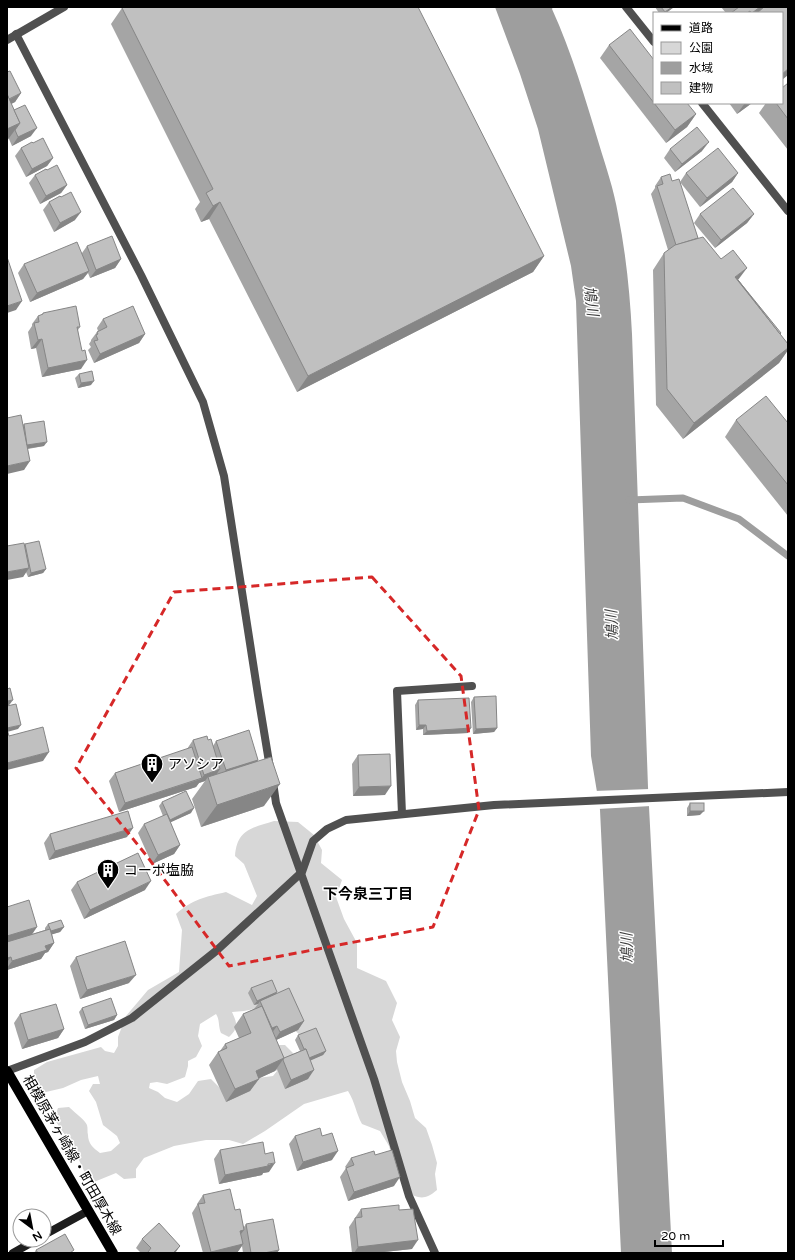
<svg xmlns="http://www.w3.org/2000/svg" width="795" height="1260" viewBox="0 0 795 1260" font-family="'Varela Round','Noto Sans JP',sans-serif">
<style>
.green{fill:#d7d7d7;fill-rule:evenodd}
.water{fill:#9e9e9e}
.pier{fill:#fff}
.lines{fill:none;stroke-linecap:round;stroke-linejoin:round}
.stream{stroke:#9e9e9e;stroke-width:7}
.street{stroke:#505050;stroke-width:8}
.secondary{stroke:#1d1d1d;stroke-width:8}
.primary{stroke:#000;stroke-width:10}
.wall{fill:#a5a5a5}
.shaded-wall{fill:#868686}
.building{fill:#c0c0c0;stroke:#868686}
.marked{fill:none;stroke:#d62828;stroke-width:3;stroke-dasharray:8 5;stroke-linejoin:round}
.labels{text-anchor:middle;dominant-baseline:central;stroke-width:3;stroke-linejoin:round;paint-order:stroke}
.poi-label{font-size:14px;fill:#000;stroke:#fff;text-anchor:start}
.street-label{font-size:14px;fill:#000;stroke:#fff}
.water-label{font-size:15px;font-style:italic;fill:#3f3f3f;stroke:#fff}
.neighbourhood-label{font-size:15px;font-weight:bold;fill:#000;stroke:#fff}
</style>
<rect width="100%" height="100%" fill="#fff"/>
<path class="green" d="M274 821 298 822 314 835 322 850 321 863 342 880 336 897 344 919 357 943V968L386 981 397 1003 392 1020 400 1037 396 1051 397 1062 402 1082 410 1101 415 1118 426 1128 432 1145 437 1163 435 1174 437 1190C424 1201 419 1198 405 1192L393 1161 389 1146 380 1131 362 1124C356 1113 355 1102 348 1091L304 1104 265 1131 243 1144 229 1140H206L174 1146 144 1158 136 1169V1178L124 1179 116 1173 94 1182 85 1173 72 1145 54 1119 58 1108 69 1107C73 1111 86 1121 87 1125 88 1128 87 1132 88 1135 88 1143 93 1148 100 1153L111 1151 120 1143 117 1136 103 1125 96 1102 89 1091 93 1084H100L98 1076 81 1080 63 1088 46 1092 34 1087V1070L47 1062 101 1047 105 1051 114 1053 118 1046V1037L126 1016 148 990 179 972 182 930 176 914C193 899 205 897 226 892L252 905 257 896 244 864 235 856C237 829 252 828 274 821ZM254 1009 293 1029 307 1041 311 1059 307 1064 300 1060 285 1045H277L268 1064 277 1071 273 1076 258 1078 224 1092 211 1079 198 1081 189 1094 177 1102 165 1098 158 1092 149 1088 150 1083 157 1082 167 1084 185 1077 188 1066V1061L196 1057 202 1046 198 1036 200 1024 216 1014C220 1020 218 1026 221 1033L229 1037C239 1028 237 1023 232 1012L244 1011Z"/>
<path class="water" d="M495 7H553L552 9C572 53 585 98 599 144 606 167 614 190 618 214 626 254 630 294 632 334L648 787 672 1253H621L600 810 591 756 576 301 571 266 538 129 520 74Z"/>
<polygon class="pier" points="650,789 651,806 598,809 594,791"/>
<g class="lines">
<polyline class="stream" points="629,500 683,498 739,519 788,556"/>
<g class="street">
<polyline points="626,7 654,42"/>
<polyline points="16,34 141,275 203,402 224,476 258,695 270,768"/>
<polyline points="7,40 64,7"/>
<polyline points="702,103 788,211"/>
<polyline points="273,782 276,803 374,1079 409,1196 435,1253"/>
<polyline points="402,814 397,691 472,686"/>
<polyline points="7,1071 85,1042 132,1018 216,951 302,872 313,841 327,829 346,820 494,805 788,792"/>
</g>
<g class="secondary">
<polyline points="44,1235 88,1211"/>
<polyline points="13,1253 36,1240"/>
</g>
<polyline class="primary" points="7,1071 113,1253"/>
</g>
<g class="wall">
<polygon points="655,7 674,7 666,13 659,13"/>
<polygon points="721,7 788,7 782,13 726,13"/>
<polygon points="122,8 544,256 533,272 297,392 209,219 201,222 195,209 200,202 111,24"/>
<polygon points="609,45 696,114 687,127 666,143 600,58"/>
<polygon points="7,72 21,93 15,102 11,104 14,110 31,136 12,146 9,139"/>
<polygon points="788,83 788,150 759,113 766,103 782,103"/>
<polygon points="729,103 752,103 737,114"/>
<polygon points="33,143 53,158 47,166 26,177 15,156 21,148"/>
<polygon points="670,149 702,151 675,172 664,158"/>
<polygon points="47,170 67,185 61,193 40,204 29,183 35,175"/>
<polygon points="686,173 738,173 732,182 700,207 680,182"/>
<polygon points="661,177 672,181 698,238 738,280 788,344 788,350 779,363 683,439 656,405 653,270 664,253 668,250 651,194 655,188 655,186"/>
<polygon points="61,197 75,220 54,232 43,210 49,202"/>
<polygon points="700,214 754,214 747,223 715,248 694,223"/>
<polygon points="87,246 121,259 115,268 90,278 88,273 83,279 30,302 18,273 24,264 82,253"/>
<polygon points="43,313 80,327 78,330 81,369 42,377 36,348 31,349 28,332 32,326 32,324 38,316 42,315"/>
<polygon points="103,319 145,334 139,343 94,363 88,350 91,347 89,344 91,341 91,340 97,332 98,331 97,328"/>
<polygon points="79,374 91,385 78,388 75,378"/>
<polygon points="736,420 788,423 788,516 725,437"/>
<polygon points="24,424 44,446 28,449 24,470 23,425"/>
<polygon points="25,544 46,569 43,573 28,577 26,572 23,577"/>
<polygon points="474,697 497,728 494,732 473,734 471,702"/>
<polygon points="418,700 468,733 423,735 423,729 416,730 415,705"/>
<polygon points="193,740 208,740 213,746 216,741 258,760 257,761 264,806 201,827 192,799 205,781 199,783 196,787 119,812 109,781 115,773 187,749"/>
<polygon points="358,755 385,795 353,796 352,764"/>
<polygon points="162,802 191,813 170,822 180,845 174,854 152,864 138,833 144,824 163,816 159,806"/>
<polygon points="690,803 700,815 687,816 687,808"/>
<polygon points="50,834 127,837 49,860 44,843"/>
<polygon points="77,882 145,890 84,919 71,890"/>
<polygon points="7,907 32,934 45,930 45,928 48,924 64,927 60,932 52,934 54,943 48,952 45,953 41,959 7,970"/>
<polygon points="76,957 129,983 80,999 70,966"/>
<polygon points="251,988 276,994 304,1021 298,1030 276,1040 284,1058 300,1051 295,1040 298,1035 326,1051 323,1055 310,1060 308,1079 285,1089 277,1069 275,1071 259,1078 250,1091 226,1102 209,1065 218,1052 220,1051 225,1044 239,1038 234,1027 243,1014 254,1009 258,1004 254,1005 248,993"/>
<polygon points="82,1008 117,1015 114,1020 85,1029 79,1012"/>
<polygon points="20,1014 64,1029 58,1038 22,1049 14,1023"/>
<polygon points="295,1136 322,1136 332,1160 297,1171 289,1144"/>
<polygon points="220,1150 269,1172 263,1173 262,1175 219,1184 214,1159"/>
<polygon points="375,1155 394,1186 348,1201 340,1177 346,1168 345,1167 351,1158"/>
<polygon points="203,1195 235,1210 244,1227 246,1224 279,1250 277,1253 243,1253 242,1246 237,1253 203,1253 192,1213 197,1205 197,1204"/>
<polygon points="361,1209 399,1210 412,1249 375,1253 352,1253 349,1227"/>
<polygon points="142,1239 180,1246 175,1253 141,1253 136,1248"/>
<polygon points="36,1250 73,1253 34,1253"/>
</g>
<g class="shaded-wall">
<polygon points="672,7 674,7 666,13 664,13"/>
<polygon points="760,7 768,7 760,13 752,13"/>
<polygon points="788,69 788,75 782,80 782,74"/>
<polygon points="21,93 15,102 7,106 7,101"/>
<polygon points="745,103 752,103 737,114"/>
<polygon points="696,114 687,127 666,143 675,130"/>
<polygon points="20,123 7,141 7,129"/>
<polygon points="37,128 31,136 12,146 18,137"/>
<polygon points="709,142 702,151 675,172 682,164"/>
<polygon points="53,158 47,166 26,177 32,169"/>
<polygon points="738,173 732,182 700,207 707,198"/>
<polygon points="67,185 61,193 40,204 46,196"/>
<polygon points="220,202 209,219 201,222 213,206"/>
<polygon points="81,212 75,220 54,232 60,223"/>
<polygon points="754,214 747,223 715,248 721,240"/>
<polygon points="544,256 533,272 297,392 308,376"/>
<polygon points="121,259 115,268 90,278 96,270"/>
<polygon points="747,268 735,284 735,277"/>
<polygon points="89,271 83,279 30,302 37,293"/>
<polygon points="22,301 16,310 7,313 7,306"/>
<polygon points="145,334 139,343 94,363 100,354"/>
<polygon points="42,339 36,348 31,349 38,340"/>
<polygon points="788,348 788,350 779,363 683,439 694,423"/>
<polygon points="87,360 81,369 42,377 48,368"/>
<polygon points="94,381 91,385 78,388 81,383"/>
<polygon points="47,442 44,446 24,449 27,445"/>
<polygon points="30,461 24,470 7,474 7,466"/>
<polygon points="29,568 23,577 7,580 7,572"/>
<polygon points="46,569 43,573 28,577 31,573"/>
<polygon points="13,700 7,708 7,701"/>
<polygon points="21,725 18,729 7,732 7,728"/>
<polygon points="419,725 426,725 423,729 416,730"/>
<polygon points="471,728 468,733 423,735 427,731"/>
<polygon points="497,728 494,732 473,734 476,729"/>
<polygon points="49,752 43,761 7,770 7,763"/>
<polygon points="258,760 252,769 219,778 226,770"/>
<polygon points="220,769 214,778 208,777 205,781 199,783 196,787 119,812 125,803 201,779 204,775"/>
<polygon points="280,784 264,806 201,827 217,805"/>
<polygon points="391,786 385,795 353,796 359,787"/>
<polygon points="194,808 191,813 167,824 170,820"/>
<polygon points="690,811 704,811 700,815 687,816"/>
<polygon points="133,828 127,837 49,860 55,851"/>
<polygon points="180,845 174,854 152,864 158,855"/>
<polygon points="151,881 145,890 84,919 90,910"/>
<polygon points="37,927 31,936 7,943 7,936"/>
<polygon points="64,927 60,932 47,936 50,931"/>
<polygon points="54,943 48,952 45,953 41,959 7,970 7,968 12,961 45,946"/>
<polygon points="11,957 7,962 7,958"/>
<polygon points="136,975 129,983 80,999 87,990"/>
<polygon points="277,992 274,997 260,1001 258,1004 254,1005 257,1001"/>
<polygon points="117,1015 114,1020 85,1029 88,1025"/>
<polygon points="304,1021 298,1030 274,1041 280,1032"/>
<polygon points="277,1026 271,1034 272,1028"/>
<polygon points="64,1029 58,1038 22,1049 28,1040"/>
<polygon points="326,1051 323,1055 305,1063 308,1058"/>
<polygon points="284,1058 275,1071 247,1084 256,1071"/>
<polygon points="314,1070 308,1079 285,1089 291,1080"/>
<polygon points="259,1079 250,1091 226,1102 235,1089"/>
<polygon points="338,1151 332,1160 297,1171 303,1162"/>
<polygon points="275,1163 269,1172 263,1173 262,1175 219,1184 225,1175"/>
<polygon points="400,1177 394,1186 348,1201 354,1192"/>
<polygon points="244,1230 238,1238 240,1231"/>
<polygon points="418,1240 412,1249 375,1253 354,1253 358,1247"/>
<polygon points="243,1244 237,1253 210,1253 211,1252"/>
<polygon points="180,1246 175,1253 173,1253"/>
<polygon points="279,1250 277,1253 264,1253"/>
</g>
<g class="building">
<polygon points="124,7 418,7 544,256 308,376 220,202 213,206 206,193 213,189 122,8"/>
<polygon points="661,7 672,7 665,12"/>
<polygon points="739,7 760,7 752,13 751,13 750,11 747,13 731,13"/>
<polygon points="764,7 788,7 788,69 782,74 782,13 757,13"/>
<polygon points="630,29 654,60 654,103 687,103 696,114 675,130 609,45"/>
<polygon points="10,71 21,93 9,99 7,94 7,72"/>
<polygon points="788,83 788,119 776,103 782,103 782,88"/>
<polygon points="7,94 20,123 7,129"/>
<polygon points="25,105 37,128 18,137 15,130 20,123 14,110"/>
<polygon points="697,127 709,142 682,164 670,149"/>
<polygon points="43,138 53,158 32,169 21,148 32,142 33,143"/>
<polygon points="718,148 738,173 707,198 686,173"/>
<polygon points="57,165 67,185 46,196 35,175 46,169 47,170"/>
<polygon points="670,174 672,181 679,179 698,238 676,245 657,186 663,184 661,177"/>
<polygon points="733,188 754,214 721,240 700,214"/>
<polygon points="71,192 81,212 60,223 49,202 60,196 61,197"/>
<polygon points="112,236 121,259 96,270 87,246"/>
<polygon points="703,237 721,259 733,250 747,268 735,277 788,344 788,348 694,423 667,389 664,253 675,245"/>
<polygon points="77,242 89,271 37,293 24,264"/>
<polygon points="7,257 22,301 7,306"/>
<polygon points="738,280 781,333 780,334"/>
<polygon points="76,306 80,327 77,327 82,351 85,350 87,360 48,368 42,339 38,340 34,323 39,322 38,316 43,314 43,313"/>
<polygon points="133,306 145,334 100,354 94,341 98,340 96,335 98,334 97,332 107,327 103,319"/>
<polygon points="92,371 94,381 81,383 79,374"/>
<polygon points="766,396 788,423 788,485 736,420"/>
<polygon points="21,415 30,461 7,466 7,418"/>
<polygon points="44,421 47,442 27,445 24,424"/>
<polygon points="39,541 46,569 31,573 25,544"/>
<polygon points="24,543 29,568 7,572 7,546"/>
<polygon points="10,688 13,700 7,701 7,689"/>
<polygon points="496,696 497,728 476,729 474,697"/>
<polygon points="469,698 471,728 427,731 426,725 419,725 418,700"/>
<polygon points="16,704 21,725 7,728 7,706"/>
<polygon points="43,727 49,752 7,763 7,729 9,736"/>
<polygon points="249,730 258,760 226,770 216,741"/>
<polygon points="207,736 208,740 211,739 220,769 204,775 193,740"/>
<polygon points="192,747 202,778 125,803 115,773"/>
<polygon points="390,754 391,786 359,787 358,755"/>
<polygon points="271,757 280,784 217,805 208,777"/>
<polygon points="186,791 194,808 170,820 162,802"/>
<rect x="690" y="803" width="14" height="8"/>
<polygon points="128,811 133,828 55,851 50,834"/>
<polygon points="167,814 180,845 158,855 144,824"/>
<polygon points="138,853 151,881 90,910 77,882"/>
<polygon points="29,900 37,927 7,936 7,907"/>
<polygon points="61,920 64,927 51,931 48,924"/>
<polygon points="50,929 54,943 45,946 47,950 12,961 11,957 7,958 7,942"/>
<polygon points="125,941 136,975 87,990 76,957"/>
<polygon points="272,980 277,992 257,1001 251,988"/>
<polygon points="289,988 304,1021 280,1032 277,1026 272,1028 260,1001"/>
<polygon points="111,998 117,1015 88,1025 82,1008"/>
<polygon points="56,1004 64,1029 28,1040 20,1014"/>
<polygon points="262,1006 284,1058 256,1071 259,1079 235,1089 218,1052 227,1048 225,1044 251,1033 243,1014"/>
<polygon points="316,1028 326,1051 309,1058 306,1049 304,1049 298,1035"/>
<polygon points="306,1049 314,1070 291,1080 283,1060 284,1058"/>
<polygon points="320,1128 322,1136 332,1133 338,1151 303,1162 295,1136"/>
<polygon points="263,1142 265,1154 273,1152 275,1163 268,1164 268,1166 225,1175 220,1150"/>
<polygon points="392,1150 400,1177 354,1192 346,1168 354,1165 351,1158 374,1151 375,1155"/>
<polygon points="230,1189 235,1210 240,1209 244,1230 240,1231 243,1244 211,1252 198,1204 205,1203 203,1195"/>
<polygon points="399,1205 399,1210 413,1209 418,1240 358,1247 355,1218 362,1217 361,1209"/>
<polygon points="273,1219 279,1250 264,1253 251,1253 246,1224"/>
<polygon points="159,1223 180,1246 173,1253 150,1253 148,1252 151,1248 142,1239"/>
<polygon points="65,1234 74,1250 70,1253 38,1253 36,1250"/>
</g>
<path class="marked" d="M372 577 461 676 479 810 433 927 229 966 146 855 76 768 174 592Z"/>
<defs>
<g id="building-pin" transform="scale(1.15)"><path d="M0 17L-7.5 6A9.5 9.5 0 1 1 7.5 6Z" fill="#000" stroke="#fff"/><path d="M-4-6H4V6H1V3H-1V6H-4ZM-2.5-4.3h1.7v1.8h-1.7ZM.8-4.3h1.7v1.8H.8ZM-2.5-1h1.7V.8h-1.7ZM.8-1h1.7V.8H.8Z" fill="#fff"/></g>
</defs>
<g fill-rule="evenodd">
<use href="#building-pin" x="152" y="764"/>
<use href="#building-pin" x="108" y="870"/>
</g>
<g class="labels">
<g class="poi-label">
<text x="168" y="764">アソシア</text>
<text x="124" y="870">コーポ塩脇</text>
</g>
<g class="street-label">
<text transform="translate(72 1155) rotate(60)">相模原茅ヶ崎線・町田厚木線</text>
</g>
<g class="water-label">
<text transform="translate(591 301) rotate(82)">鳩川</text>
<text transform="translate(612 625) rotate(-93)">鳩川</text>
<text transform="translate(627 948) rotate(-92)">鳩川</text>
</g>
<g class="neighbourhood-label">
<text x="368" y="894">下今泉三丁目</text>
</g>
</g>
<rect width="795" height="1260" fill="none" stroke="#000000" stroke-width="16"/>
<rect x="653" y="12" width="130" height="92" fill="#ffffff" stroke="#999999"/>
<rect x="661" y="25" width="20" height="6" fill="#000000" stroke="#999999"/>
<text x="689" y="32" font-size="12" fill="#000000">道路</text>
<rect x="661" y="42" width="20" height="12" fill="#d7d7d7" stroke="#999999"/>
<text x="689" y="52" font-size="12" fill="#000000">公園</text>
<rect x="661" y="62" width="20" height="12" fill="#9e9e9e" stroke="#999999"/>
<text x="689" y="72" font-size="12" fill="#000000">水域</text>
<rect x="661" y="82" width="20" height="12" fill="#c0c0c0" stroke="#999999"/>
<text x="689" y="92" font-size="12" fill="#000000">建物</text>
<g transform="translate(32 1228) rotate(148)"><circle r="19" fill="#ffffff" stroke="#999999"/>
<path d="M0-3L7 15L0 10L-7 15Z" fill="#000000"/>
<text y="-6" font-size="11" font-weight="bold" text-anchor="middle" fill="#000000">N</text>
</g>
<path d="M655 1240v6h68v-6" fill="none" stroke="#000000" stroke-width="2"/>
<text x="661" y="1240" font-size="12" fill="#000000" stroke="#ffffff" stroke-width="3" paint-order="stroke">20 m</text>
</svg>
